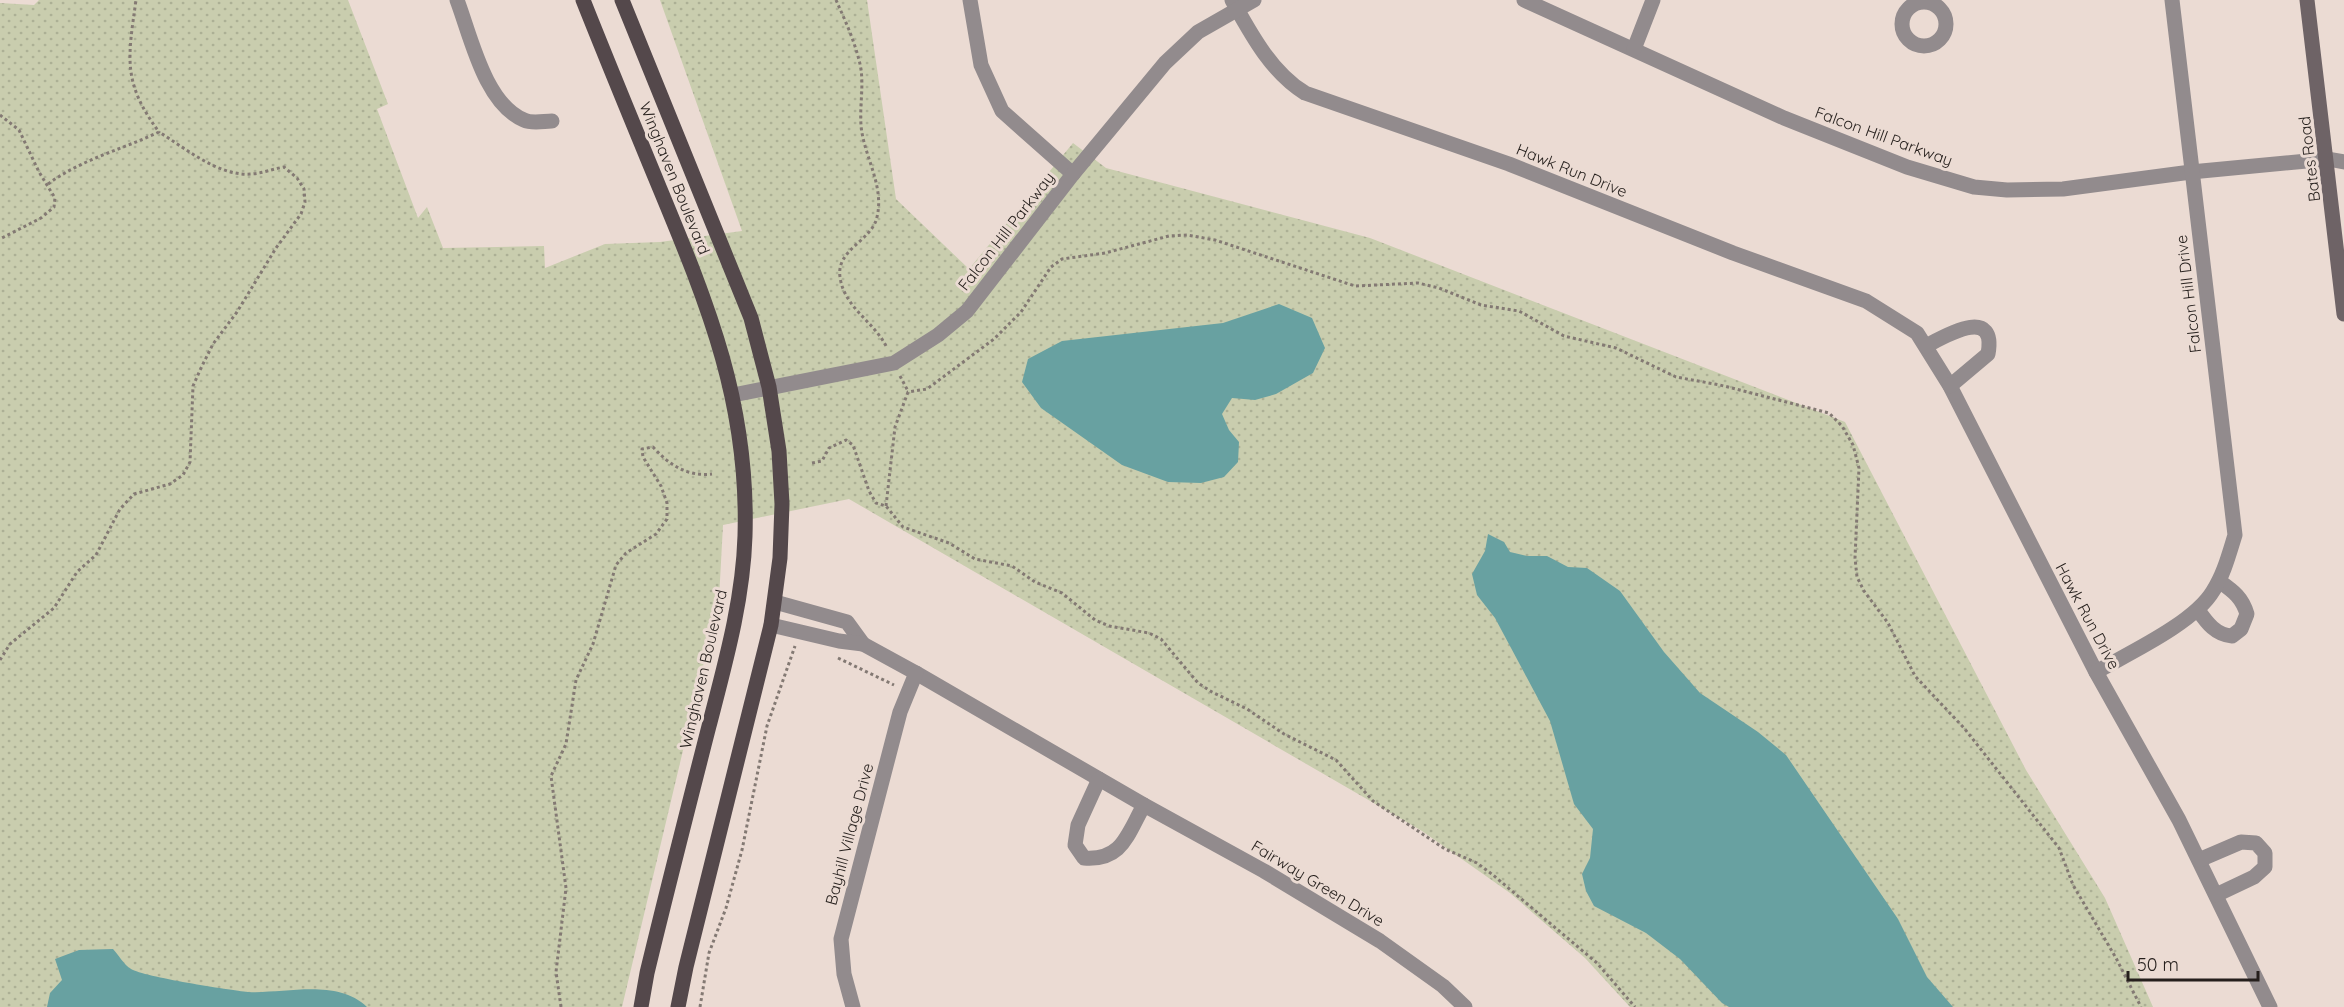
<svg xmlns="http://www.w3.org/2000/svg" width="2344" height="1007" viewBox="0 0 2344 1007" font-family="Quicksand,sans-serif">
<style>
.grass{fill:url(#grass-dots)}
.water{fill:#68a1a1}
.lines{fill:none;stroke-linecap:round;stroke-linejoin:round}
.path{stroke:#837973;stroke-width:3;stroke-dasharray:3 3;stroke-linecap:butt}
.street{stroke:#928b8d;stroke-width:15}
.secondary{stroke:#6e6366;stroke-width:15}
.primary{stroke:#54484b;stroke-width:15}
.labels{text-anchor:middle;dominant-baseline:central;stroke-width:6;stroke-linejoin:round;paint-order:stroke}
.street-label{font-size:16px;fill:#251f1c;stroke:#ebdbd3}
</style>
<defs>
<pattern id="grass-dots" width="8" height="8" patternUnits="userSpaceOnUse" patternTransform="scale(1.5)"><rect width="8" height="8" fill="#c9cdae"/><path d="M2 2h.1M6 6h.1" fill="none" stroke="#acb095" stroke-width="1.8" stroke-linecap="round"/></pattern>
</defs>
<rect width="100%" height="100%" fill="#ebdbd3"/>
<polygon class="grass" points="39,0 348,0 388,104 377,109 418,218 427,207 443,248 544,246 545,268 605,244 660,242 742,231 660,0 867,0 896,199 969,269 1073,143 1106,168 1370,238 1845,422 2026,770 2105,898 2153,1007 1630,1007 1585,958 1510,893 1422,831 849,499 723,525 719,599 622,1007 0,1007 0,3 34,5"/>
<g class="water">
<polygon points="1279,304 1312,318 1325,348 1313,373 1276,394 1255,400 1232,398 1222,414 1229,430 1239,442 1238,462 1224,477 1201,483 1168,482 1122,465 1041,408 1022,382 1028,359 1062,341 1223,323"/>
<polygon points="1488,534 1504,542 1510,552 1527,556 1547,556 1568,567 1587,568 1620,591 1664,652 1700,693 1758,732 1786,755 1898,919 1927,977 1953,1007 1729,1007 1722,1003 1680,959 1646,933 1594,906 1586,891 1582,874 1590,858 1593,829 1574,804 1550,721 1495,618 1477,595 1472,574 1485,551"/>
<path d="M113 949C118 954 124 965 131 969 144 977 230 990 248 992 286 994 336 978 367 1007H47L50 993 62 980 55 959 79 950Z"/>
</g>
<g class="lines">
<g class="path">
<path d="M836 0C845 20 855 42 860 64 865 87 858 110 862 133 867 161 884 188 877 217 872 241 836 249 840 277 844 308 875 322 887 348"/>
<polyline points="0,115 19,130 39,172 55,198 54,207 41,218 0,239"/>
<path d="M48 184C82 159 121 150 159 132 122 82 128 58 136 0"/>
<polyline points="900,376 908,391"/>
<polyline points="812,463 822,461 829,448 846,440 853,445 869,491 876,503 886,506 903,527 949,543 975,559 1012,566 1035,582 1062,593 1095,620 1109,626 1149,633 1161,639 1198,683 1212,692 1247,709 1284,734 1336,760 1373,801 1445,849 1477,863 1493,875 1597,963 1635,1007"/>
<polyline points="886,506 895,427 908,392 927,389 994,339 1021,312 1051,267 1062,259 1105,253 1169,236 1187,235 1215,240 1355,286 1418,283 1439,288 1481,305 1519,311 1564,336 1616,348 1676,377 1720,385 1829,413 1842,426 1853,445 1859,468 1855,558 1857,577 1864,591 1888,623 1915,676 1964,728 2059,848 2073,885 2116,958 2141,1007"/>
<polyline points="838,658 894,685"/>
<path d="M0 660 10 644 54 608 77 572 96 555 120 509 134 494 170 484 183 475 190 462 193 386 201 368 213 344 237 312 276 248 301 214 305 202 304 189 297 178 284 167C273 169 263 173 252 174 219 177 185 148 159 132"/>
<path d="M561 1007 556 972 566 888 551 776 566 744 576 680 593 644 616 565 626 553 656 534 667 519V503L661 486 643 457 642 449 653 447C669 465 688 477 712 474"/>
<polyline points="700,1007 709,953 726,908 742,850 767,726 795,646"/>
</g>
<g class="street">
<path d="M457 0C471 37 485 104 524 120 532 124 544 121 552 121"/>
<polyline points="970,0 981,65 1002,111 1073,174"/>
<path d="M1232 0C1251 34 1271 72 1305 93L1509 164 1733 253 1866 301 1917 333 1950 386 2096 672 2179 820 2270 1007"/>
<polyline points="1524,0 1784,118 1907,167 1974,187 2007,190 2063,189 2191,172 2328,159 2344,162"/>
<circle cx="1924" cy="24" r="22"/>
<polyline points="1634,49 1653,0"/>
<path d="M1926 346C1945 336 1997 305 1988 354L1950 386"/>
<polyline points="733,395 894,363 938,335 967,311 1073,174 1165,63 1198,32 1254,0"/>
<polyline points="775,602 847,622 863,644"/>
<path d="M2198 610C2207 623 2216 635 2232 636L2241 629 2247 614C2242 597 2233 591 2219 581"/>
<polyline points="771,625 839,641 863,644 916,673 1144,805 1264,871 1380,941 1443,986 1465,1007"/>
<path d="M2096 672C2129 653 2194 623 2213 591 2224 574 2229 554 2235 535L2172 0"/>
<path d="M1099 779 1078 825 1075 845 1084 858C1122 861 1127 835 1144 805"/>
<polyline points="2199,860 2241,842 2256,843 2265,853 2265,867 2254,877 2216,895"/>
<polyline points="853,1007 844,974 841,939 900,712 916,673"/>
</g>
<polyline class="secondary" points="2307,0 2344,314"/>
<g class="primary">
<path d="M583 0C608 63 634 126 660 189 709 307 749 405 745 536 743 601 725 664 709 726 688 808 667 890 647 973L641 1007"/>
<polyline points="622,0 751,318 769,387 779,451 782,504 780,558 771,625 686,967 678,1007"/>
</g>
</g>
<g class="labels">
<g class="street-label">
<text transform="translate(1884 136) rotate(20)">Falcon Hill Parkway</text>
<text transform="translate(2309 159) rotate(-97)">Bates Road</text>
<text transform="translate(1572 170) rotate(22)">Hawk Run Drive</text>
<text transform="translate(675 178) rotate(68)">Winghaven Boulevard</text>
<text transform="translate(1006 231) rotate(-52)">Falcon Hill Parkway</text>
<text transform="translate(2188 294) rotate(-97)">Falcon Hill Drive</text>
<text transform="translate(2088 616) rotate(62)">Hawk Run Drive</text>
<text transform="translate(703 669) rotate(-77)">Winghaven Boulevard</text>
<text transform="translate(849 834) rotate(-75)">Bayhill Village Drive</text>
<text transform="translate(1318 883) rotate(31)">Fairway Green Drive</text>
</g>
</g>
<path d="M2128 971v9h130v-9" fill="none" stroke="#251f1c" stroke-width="3"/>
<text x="2137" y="971" font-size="18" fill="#251f1c" stroke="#ebdbd3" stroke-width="4.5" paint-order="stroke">50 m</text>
</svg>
